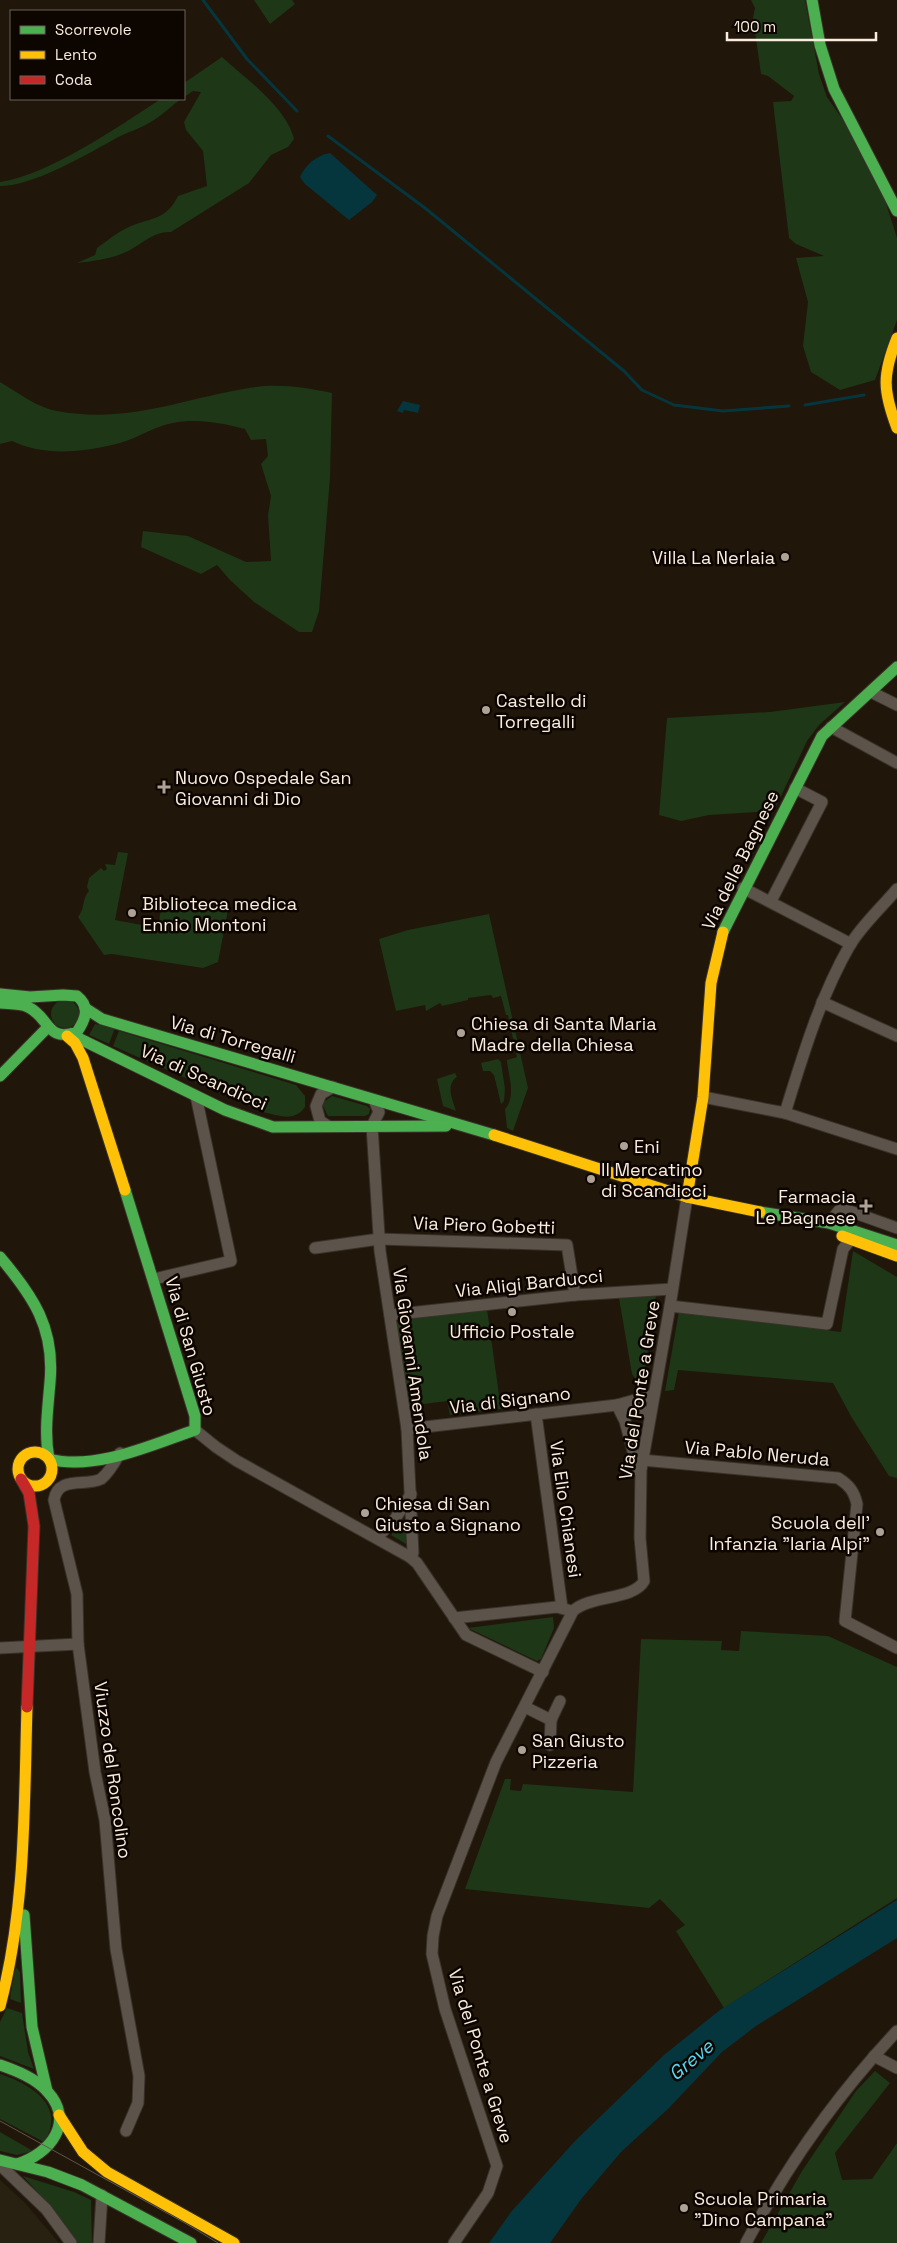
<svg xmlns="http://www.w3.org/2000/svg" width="897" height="2243" viewBox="0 0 897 2243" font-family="'Space Grotesk',sans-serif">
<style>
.commercial{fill:#282011}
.green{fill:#1d3717}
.water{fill:#06363d}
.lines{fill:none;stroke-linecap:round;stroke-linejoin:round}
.stream{stroke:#06363d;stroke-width:3}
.street-casing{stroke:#3a322a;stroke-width:13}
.fast-casing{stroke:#3a322a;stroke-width:13}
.slow-casing{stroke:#3a322a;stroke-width:13}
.jam-casing{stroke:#3a322a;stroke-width:13}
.street{stroke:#5c544b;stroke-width:11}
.fast{stroke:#4caf50;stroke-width:11}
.slow{stroke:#ffc107;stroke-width:11}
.jam{stroke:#c62828;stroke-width:11}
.tram{stroke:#5e574d;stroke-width:1}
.poi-dot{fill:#aea294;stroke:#0c0500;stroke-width:2}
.labels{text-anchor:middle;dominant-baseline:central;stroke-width:5;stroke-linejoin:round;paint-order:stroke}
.poi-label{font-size:18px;fill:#faedde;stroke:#0c0500;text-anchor:start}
.street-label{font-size:18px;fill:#faedde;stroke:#0c0500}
.water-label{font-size:19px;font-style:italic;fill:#55daf4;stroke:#0c0500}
</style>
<rect width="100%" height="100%" fill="#20160a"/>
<polygon class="commercial" points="0,2180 25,2203 59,2243 0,2243"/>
<g class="green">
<polygon points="254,0 292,0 295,4 270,24"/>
<polygon points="751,0 805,0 819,74 827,97 843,120 884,197 897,238 897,320 875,380 840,390 811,372 803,346 808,302 796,258 824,256 796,244 789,238 773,102 791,101 794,96 768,76 761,74 753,18 755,8"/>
<path d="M222 57C245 78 287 108 294 139L288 147 271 155 249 183 171 232C154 231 142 244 128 251 112 259 94 261 77 263L95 255 97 248C107 241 116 233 127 228 149 217 165 222 178 196L207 186 203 151 186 130 184 122 201 92 193 91 184 97V83Z"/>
<path d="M161 99H181C172 105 164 114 154 120 141 129 126 132 113 140 84 156 33 186 0 186V182C49 175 119 126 161 99Z"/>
<path d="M0 382C17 392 38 408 57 411 128 424 181 399 249 388 276 383 305 387 332 393L330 478 319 611 312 632H299L254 602 230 580 217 565 201 574 141 547 143 531 188 536 246 562 271 561 268 515 271 496 261 464 268 456 266 439 251 440 245 429C222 423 197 418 173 423 155 426 138 438 120 443 86 452 44 457 12 441L0 444Z"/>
<polygon points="845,702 819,725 807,741 774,811 709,815 681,821 659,815 667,718 770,712"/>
<path d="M118 852 128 853 115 920 158 928 162 902 175 903V898L229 905 218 962 203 968 112 954 104 955 78 917C85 909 82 898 89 891L87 887 89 878 101 868 104 871 107 869 105 864 115 865Z"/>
<path d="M489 914 528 1088 513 1131 507 1128 505 1109C516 1097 509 1077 507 1062V1060L517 1057 508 1015H506L501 996 493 998 491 995 468 998V1000L442 1006 440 1003 426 1011 425 1005 396 1011 379 939 408 930Z"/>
<circle cx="65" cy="1014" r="14"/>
<polygon points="95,1024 115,1028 109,1044 89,1035"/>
<path d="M119 1031 296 1085 305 1096V1107C294 1123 278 1115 263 1112L113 1046Z"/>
<polygon points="498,1059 501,1062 505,1089 504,1101 501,1104 494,1075 490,1071 483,1071 481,1063"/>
<path d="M455 1073 457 1077C445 1085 453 1100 456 1111L443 1106 437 1079Z"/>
<polygon points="332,1096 367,1106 370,1109 369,1114 365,1116 328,1116 323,1106 324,1102"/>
<polygon points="853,1251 897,1277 897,1478 889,1476 852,1418 833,1383 678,1370 674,1390 665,1391 679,1311 841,1332"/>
<polygon points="656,1295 644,1375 642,1380 637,1381 632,1374 619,1298"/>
<polygon points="487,1309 501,1409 450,1415 447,1401 409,1406 394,1319"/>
<polygon points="404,1520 406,1520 406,1544 391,1535"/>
<polygon points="553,1617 554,1628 541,1659 537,1661 468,1628"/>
<polygon points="741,1631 828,1636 897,1667 897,1898 724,2008 676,1931 685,1925 660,1899 649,1908 465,1889 505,1779 511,1779 510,1790 521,1791 523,1784 633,1792 641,1639 722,1641 721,1650 739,1651"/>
<polygon points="17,1968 20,1972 21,2003 10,1999 15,1969"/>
<polygon points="7,2008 22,2013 28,2052 34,2069 0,2056 0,2022"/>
<polygon points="875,2071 890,2083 835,2153 842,2180 872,2179 897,2143 897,2243 761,2243 802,2171 856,2091"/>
<path d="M0 2074C31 2084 67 2106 44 2142L0 2119Z"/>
<polygon points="0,2132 33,2151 17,2155 0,2151"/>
<polygon points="23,2176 74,2192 91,2200 92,2243 78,2243 53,2209"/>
</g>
<g class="water">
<path d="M330 153 377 195 372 202 349 220 305 184 300 177C306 164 316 156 330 153Z"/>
<polygon points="403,401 420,405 418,413 404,410 403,413 397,411"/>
<polygon points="897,1900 897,1938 756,2026 722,2052 668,2109 621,2152 582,2198 550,2243 489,2243 511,2212 575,2141 664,2055 720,2010"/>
</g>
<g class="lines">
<g class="stream">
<polyline points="203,0 247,59 297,111"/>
<polyline points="328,136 425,208 624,371 642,390 674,405 723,411 789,406"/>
<polyline points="805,405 864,395"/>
</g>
<g class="street-casing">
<g id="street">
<polyline points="871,692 897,705"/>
<polyline points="831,727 897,763"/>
<polyline points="743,888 851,944"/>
<polyline points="771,901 822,802 795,788"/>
<polyline points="822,1002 897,1036"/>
<polyline points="703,1097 785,1113 897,1149"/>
<polyline points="374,1100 379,1112 372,1126 380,1251 407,1429 413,1553 410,1557"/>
<path d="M785 1113C803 1055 820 997 850 945 862 925 882 907 897 889"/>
<polyline points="328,1126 320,1121 316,1106 321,1094 333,1087"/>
<polyline points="829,1223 841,1208 897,1228"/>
<polyline points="315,1248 379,1239 567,1245 575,1295"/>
<polyline points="154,1279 231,1261 196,1096"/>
<polyline points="670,1306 827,1324 843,1249 851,1239"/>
<polyline points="390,1315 575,1295 672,1289"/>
<polyline points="617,1405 625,1421 638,1470"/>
<polyline points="619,1406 650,1413"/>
<polyline points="536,1414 562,1608"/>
<polyline points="407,1429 617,1405 653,1395"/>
<polyline points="195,1430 216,1447 237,1461 410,1557 417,1563 466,1635 543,1672"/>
<path d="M120 1453C115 1462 109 1473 101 1479 86 1487 58 1475 54 1500L77 1594 78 1644 95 1772 105 1820 116 1949 139 2076 138 2103 126 2131"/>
<path d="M642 1460 838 1478C849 1485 854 1491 857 1504L845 1621 897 1648"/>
<polyline points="377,1537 393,1522 411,1494"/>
<polyline points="454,1618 557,1607 568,1610"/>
<polyline points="0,1648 78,1644"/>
<polyline points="525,1707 551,1720 560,1701"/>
<polyline points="550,1745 551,1720"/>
<polyline points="874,2056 897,2068"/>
<polyline points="0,2165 46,2209 71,2243"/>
<polyline points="99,2243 102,2195"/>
<path d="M454 2243 488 2193 497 2166 445 2009 432 1954 433 1936 437 1916 496 1762 573 1611C590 1595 634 1600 644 1581L640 1538 641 1470 670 1306 687 1197"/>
<path d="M746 2243C787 2165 837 2095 897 2031"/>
</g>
</g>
<g class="fast-casing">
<g id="fast">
<polyline points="812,0 820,45 834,89 897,211"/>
<polyline points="723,932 822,736 897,667"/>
<path d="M0 994 30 997 63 995 77 996C91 1007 85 1020 77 1032 46 1043 50 1017 28 1007 20 1003 9 1004 0 1003"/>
<polyline points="85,1008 102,1019 494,1135"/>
<polyline points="72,1035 225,1110 273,1127 446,1126"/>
<polyline points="0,1076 48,1027"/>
<polyline points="760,1212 829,1223 897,1245"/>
<path d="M0 1257C33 1296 55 1328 50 1382 48 1408 44 1433 49 1459"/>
<path d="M49 1459C96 1471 151 1445 195 1430V1416L125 1190"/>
<polyline points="24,1915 32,2027 47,2091"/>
<path d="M0 2065C17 2071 35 2078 47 2091 76 2122 50 2154 17 2164"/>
<polyline points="0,2160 48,2172 82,2185 191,2243"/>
</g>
</g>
<g class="slow-casing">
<g id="slow">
<path d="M897 338C882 375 883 391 897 428"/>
<polyline points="67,1036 75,1043 83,1058 125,1190"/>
<polyline points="494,1135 687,1197 760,1212"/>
<polyline points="687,1197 703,1097 711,983 723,932"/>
<polyline points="842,1236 897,1256"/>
<circle cx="35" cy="1469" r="17"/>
<path d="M0 2006C26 1908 24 1807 27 1707"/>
<polyline points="59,2115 83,2152 107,2172 234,2243"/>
</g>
</g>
<g class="jam-casing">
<polyline id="jam" points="21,1479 29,1493 34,1526 27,1707"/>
</g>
<use href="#street" class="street"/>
<use href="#fast" class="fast"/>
<use href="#slow" class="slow"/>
<use href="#jam" class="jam"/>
<polyline class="tram" points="0,2121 185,2223 218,2243"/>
</g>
<g class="poi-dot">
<circle cx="785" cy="557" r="5"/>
<circle cx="486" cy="710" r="5"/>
<path d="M161.5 779.5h5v5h5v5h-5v5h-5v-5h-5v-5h5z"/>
<circle cx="132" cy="913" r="5"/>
<circle cx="461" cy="1033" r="5"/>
<circle cx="624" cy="1146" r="5"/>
<circle cx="591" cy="1179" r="5"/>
<path d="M863.5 1198.5h5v5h5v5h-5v5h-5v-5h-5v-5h5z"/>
<circle cx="512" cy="1312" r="5"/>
<circle cx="365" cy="1513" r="5"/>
<circle cx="880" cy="1532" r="5"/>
<circle cx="522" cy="1750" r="5"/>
<circle cx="684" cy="2208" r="5"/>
</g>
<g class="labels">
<g class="poi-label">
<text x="775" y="557" text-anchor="end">Villa La Nerlaia</text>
<text x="496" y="700">Castello di<tspan x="496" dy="21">Torregalli</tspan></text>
<text x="175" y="777">Nuovo Ospedale San<tspan x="175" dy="21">Giovanni di Dio</tspan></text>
<text x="142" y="903">Biblioteca medica<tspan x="142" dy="21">Ennio Montoni</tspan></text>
<text x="471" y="1023">Chiesa di Santa Maria<tspan x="471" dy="21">Madre della Chiesa</tspan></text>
<text x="634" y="1146">Eni</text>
<text x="601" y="1169">Il Mercatino<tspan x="601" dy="21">di Scandicci</tspan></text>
<text x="856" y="1196" text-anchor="end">Farmacia<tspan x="856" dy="21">Le Bagnese</tspan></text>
<text x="512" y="1331" text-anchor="middle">Ufficio Postale</text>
<text x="375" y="1503">Chiesa di San<tspan x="375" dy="21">Giusto a Signano</tspan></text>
<text x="870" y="1522" text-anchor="end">Scuola dell'<tspan x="870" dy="21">Infanzia "Iaria Alpi"</tspan></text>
<text x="532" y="1740">San Giusto<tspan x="532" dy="21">Pizzeria</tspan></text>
<text x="694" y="2198">Scuola Primaria<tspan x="694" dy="21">"Dino Campana"</tspan></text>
</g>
<g class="street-label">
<text transform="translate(740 860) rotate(-64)">Via delle Bagnese</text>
<text transform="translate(233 1039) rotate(16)">Via di Torregalli</text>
<text transform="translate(204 1077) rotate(24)">Via di Scandicci</text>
<text transform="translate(484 1225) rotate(2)">Via Piero Gobetti</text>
<text transform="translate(529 1283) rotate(-6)">Via Aligi Barducci</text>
<text transform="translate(191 1346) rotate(74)">Via di San Giusto</text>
<text transform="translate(413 1364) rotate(82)">Via Giovanni Amendola</text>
<text transform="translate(639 1390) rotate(-81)">Via del Ponte a Greve</text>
<text transform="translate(510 1400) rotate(-7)">Via di Signano</text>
<text transform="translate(757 1453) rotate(5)">Via Pablo Neruda</text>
<text transform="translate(566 1509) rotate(82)">Via Elio Chianesi</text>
<text transform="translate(113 1770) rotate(82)">Viuzzo del Roncolino</text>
<text transform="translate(481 2056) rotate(73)">Via del Ponte a Greve</text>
</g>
<g class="water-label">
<text transform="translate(691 2060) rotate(-40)">Greve</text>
</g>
</g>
<rect x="10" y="10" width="175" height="90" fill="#0c0500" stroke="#6b6259"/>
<rect x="20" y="26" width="25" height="8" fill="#4caf50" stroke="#6b6259"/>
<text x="55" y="35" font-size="15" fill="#faedde">Scorrevole</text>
<rect x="20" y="51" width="25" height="8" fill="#ffc107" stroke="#6b6259"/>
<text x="55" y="60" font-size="15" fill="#faedde">Lento</text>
<rect x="20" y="76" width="25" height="8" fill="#c62828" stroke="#6b6259"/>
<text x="55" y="85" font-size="15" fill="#faedde">Coda</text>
<path d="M727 32v8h149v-8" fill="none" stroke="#faedde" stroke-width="2.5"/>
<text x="734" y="32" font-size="15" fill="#faedde" stroke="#0c0500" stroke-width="4" paint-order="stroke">100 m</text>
</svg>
